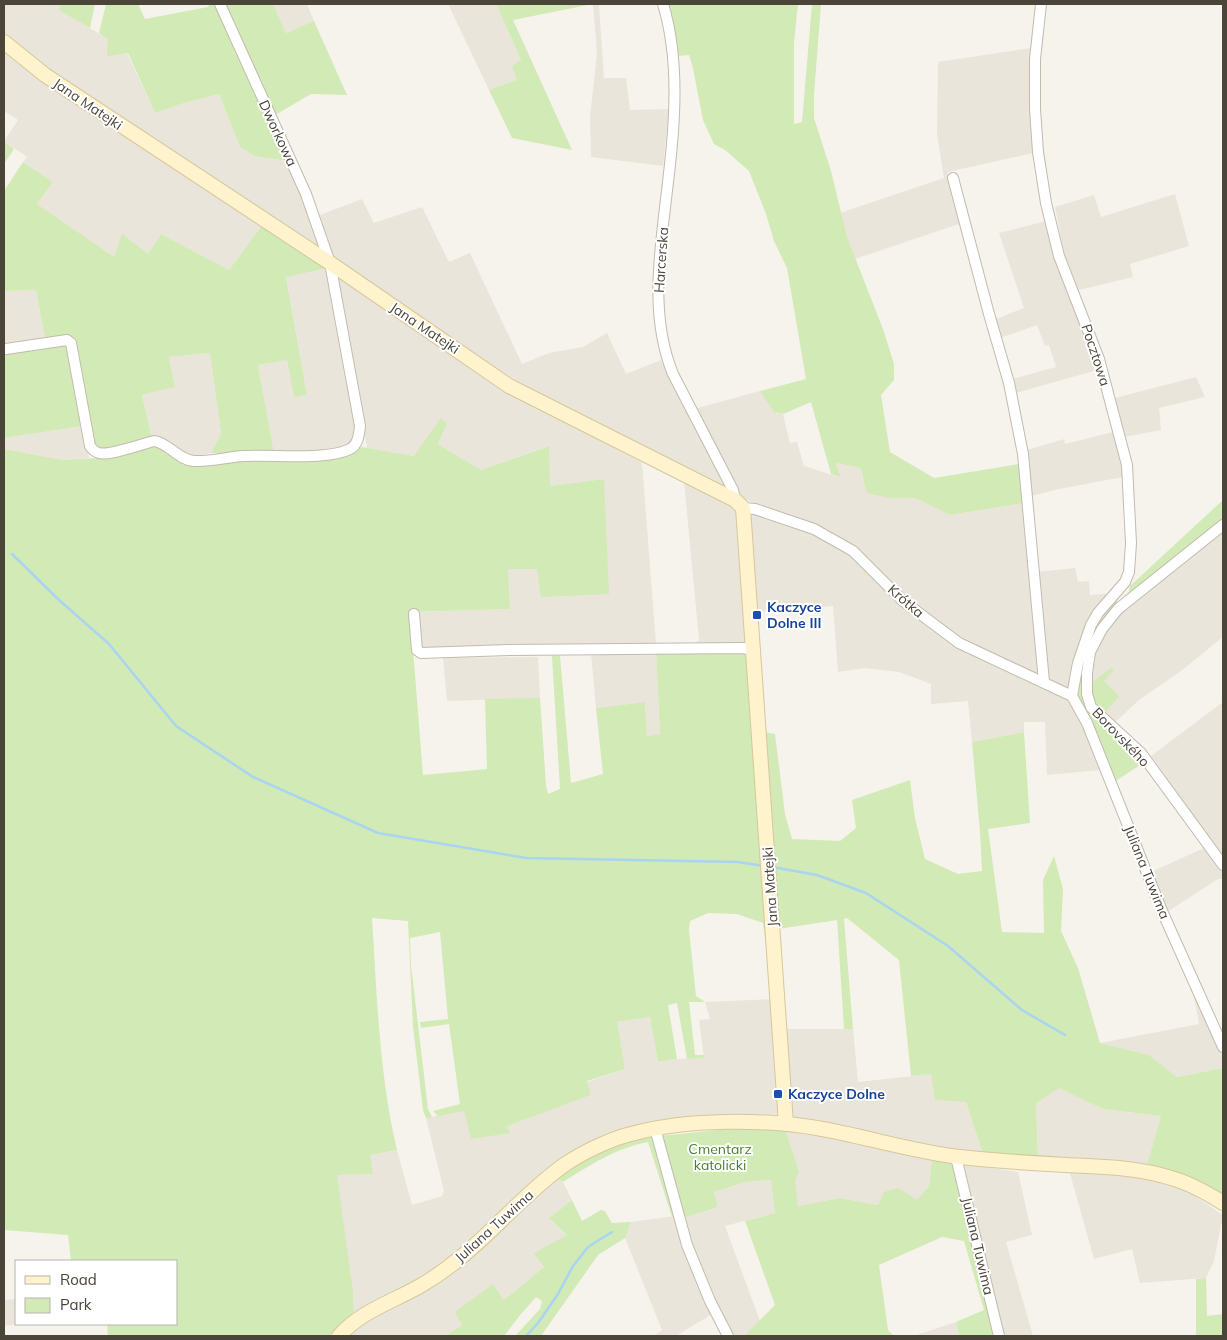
<svg xmlns="http://www.w3.org/2000/svg" width="1227" height="1340" viewBox="0 0 1227 1340" font-family="Mulish,sans-serif">
<style>
.residential{fill:#eae5da}
.green{fill:#d2eab5}
.lines{fill:none;stroke-linecap:round;stroke-linejoin:round}
.stream{stroke:#a9d4f2;stroke-width:2.5}
.street-casing{stroke:#c2bbae;stroke-width:12}
.secondary-casing{stroke:#d6c79b;stroke-width:16}
.street{stroke:#fff;stroke-width:10}
.secondary{stroke:#fff3cd;stroke-width:14}
.transit-dot{fill:#1a4fb4;stroke:#fff;stroke-width:2}
.labels{text-anchor:middle;dominant-baseline:central;stroke-width:4;stroke-linejoin:round;paint-order:stroke}
.street-label{font-size:14px;fill:#4b4439;stroke:#fff}
.transit-label{font-size:14px;font-weight:bold;fill:#164399;stroke:#fff;text-anchor:start}
.park-label{font-size:14px;fill:#4a7f2a;stroke:#fff}
</style>
<rect width="100%" height="100%" fill="#f6f3ec"/>
<g class="residential">
<polygon points="4,4 61,4 60,10 108,39 127,53 155,113 184,103 219,94 240,147 254,156 288,161 325,255 98,104 4,38"/>
<polygon points="273,4 307,4 314,21 286,33"/>
<polygon points="448,4 496,4 521,60 518,80 489,90"/>
<polygon points="593,4 599,5 604,78 626,78 630,110 669,109 663,166 591,157 590,117 597,53"/>
<polygon points="4,46 263,224 229,270 161,234 148,255 114,258 37,204 53,182 23,162 27,157 4,141 18,120 4,111"/>
<polygon points="1031,48 1029,73 1033,153 948,172 959,224 855,259 847,237 840,213 944,178 937,134 938,62"/>
<polygon points="1175,194 1189,246 1130,264 1133,277 1079,290 1065,256 1055,207 1094,195 1101,217"/>
<polygon points="362,199 374,223 422,207 449,262 470,253 522,364 549,353 583,347 607,333 626,374 661,360 729,493 537,394 421,319 333,259 320,215"/>
<polygon points="1046,221 1097,370 1016,393 1012,379 1056,367 1049,345 1045,346 1037,325 1000,338 996,319 1024,308 999,233"/>
<polygon points="327,268 357,426 351,446 335,453 274,453 258,365 287,360 294,397 307,395 286,276"/>
<polygon points="336,273 505,389 642,463 656,644 421,649 419,612 510,609 507,569 537,568 604,479 550,486 548,446 481,470 438,444 447,424 414,456 367,448"/>
<polygon points="36,290 45,338 4,348 4,291"/>
<polygon points="210,353 221,433 211,453 190,457 181,454 164,438 152,439 142,395 175,387 169,357"/>
<polygon points="1196,377 1205,397 1159,408 1161,430 1124,437 1115,398"/>
<polygon points="760,391 776,413 783,414 790,443 797,442 804,466 839,477 836,463 860,468 863,481 915,498 950,515 1024,503 1041,678 945,633 819,527 751,502 742,498 694,409"/>
<polygon points="83,426 89,458 63,460 4,449 4,438"/>
<polygon points="1113,432 1121,460 1123,477 1059,489 1031,496 1024,451 1064,439 1065,444"/>
<polygon points="684,481 737,508 748,644 695,643 699,640"/>
<polygon points="753,511 809,530 849,553 958,647 1069,698 1080,716 1101,770 1047,775 1045,722 1024,722 1024,732 972,742 968,701 931,704 931,684 899,672 865,668 838,672 833,606 758,612 754,610 750,518"/>
<polygon points="1223,529 1223,637 1181,671 1139,700 1114,723 1104,714 1089,685 1096,648 1107,625 1120,610"/>
<polygon points="1075,568 1078,582 1089,581 1090,595 1111,593 1093,612 1085,627 1070,690 1046,681 1037,572"/>
<polygon points="591,653 656,653 660,734 647,736 645,702 596,708"/>
<polygon points="538,657 540,698 447,701 443,658"/>
<polygon points="1223,702 1223,857 1151,756"/>
<polygon points="1204,848 1223,872 1223,879 1218,879 1167,912 1151,872"/>
<polygon points="1193,991 1223,1055 1223,1068 1177,1077 1149,1055 1100,1043 1199,1024"/>
<polygon points="773,999 780,1114 673,1121 556,1165 517,1195 487,1223 460,1252 426,1277 354,1312 353,1291 336,1175 373,1174 369,1155 397,1150 412,1205 442,1196 444,1191 426,1118 464,1110 509,1132 507,1126 591,1095 587,1082 625,1069 616,1022 650,1017 658,1062 677,1059 704,1058 699,1020 710,1019 705,1002"/>
<polygon points="785,1029 853,1029 858,1082 931,1074 966,1102 983,1154 791,1119"/>
<polygon points="1059,1087 1103,1109 1161,1116 1146,1168 1038,1156 1036,1103"/>
<polygon points="785,1129 932,1158 929,1186 917,1200 879,1205 840,1198 798,1206"/>
<polygon points="960,1163 1018,1172 1032,1235 1006,1242 1033,1336 1002,1336"/>
<polygon points="1069,1170 1127,1174 1183,1188 1223,1215 1214,1261 1206,1278 1140,1283 1132,1249 1094,1259"/>
<polygon points="557,1178 563,1182 572,1200 549,1218 567,1235 535,1253 544,1267 504,1300 493,1284 462,1325 446,1336 343,1336 476,1249"/>
<polygon points="771,1180 775,1213 725,1226 760,1321 744,1336 732,1336 695,1255 683,1218 718,1207 714,1192 746,1182"/>
<polygon points="675,1216 712,1314 676,1336 654,1336 662,1330 625,1238 631,1222"/>
<polygon points="16,1299 16,1324 18,1324 4,1326 4,1300"/>
<polygon points="956,1322 959,1336 919,1336 919,1334"/>
</g>
<g class="green">
<polygon points="61,4 95,4 90,28 59,10"/>
<polygon points="106,4 138,4 145,19 208,7 210,4 216,4 288,161 254,156 240,147 219,94 184,103 155,113 128,53 107,56 108,39 99,33"/>
<polygon points="224,4 273,4 286,33 314,21 347,95 311,94 275,115"/>
<polygon points="496,4 593,4 513,20 572,150 512,138 489,90 517,80 512,66 521,60"/>
<polygon points="667,4 798,4 794,43 794,124 802,122 812,4 821,4 814,94 814,118 831,171 847,237 883,329 894,364 894,380 881,395 890,452 934,478 1019,464 1024,503 950,515 915,498 889,498 867,493 860,468 836,463 840,477 831,474 811,402 783,414 774,412 760,391 806,379 787,268 774,241 766,214 749,171 725,150 714,144 703,120 693,68 689,55 677,56 675,37"/>
<polygon points="4,141 14,149 4,164"/>
<polygon points="23,162 53,182 37,204 114,257 122,234 148,254 161,234 229,270 263,224 327,268 286,277 307,395 294,397 287,360 258,365 274,453 211,453 221,433 210,353 169,357 175,387 142,395 152,439 103,450 95,449 65,336 45,338 36,290 4,291 4,191"/>
<polygon points="67,342 83,426 4,438 4,353"/>
<path d="M441 418 447 424 438 444 481 470 549 446 550 486 604 479 609 594 541 597 537 569H508L510 609 410 612 423 775 487 769 485 699 540 698 546 785 548 794 560 789 552 656H560L571 783 603 774 596 708 645 702 647 736 660 734 656 653 742 652 748 655 763 905 767 906 773 999 763 923 737 914 708 913 690 921 689 930 696 996 705 1002H689L695 1055H704V1058L687 1059 677 1003 668 1005 677 1059 658 1062 650 1017 617 1022 625 1069 587 1081 591 1095 507 1126 510 1133 471 1139 464 1111 438 1116 433 1111 460 1104 449 1024 421 1028 420 1022 448 1019 440 932 410 938 411 965 428 1109 432 1117 426 1118 423 1110 413 1027 408 921 372 918C377 996 379 1074 397 1150L370 1155 373 1174 337 1175 353 1291 354 1312 329 1336H108L107 1324H176V1261H71L68 1235 4 1230V449L63 460 97 458 154 444 194 464 243 459 342 458 362 447 414 456Z"/>
<polygon points="1223,500 1223,522 1128,596 1130,586"/>
<polygon points="1117,598 1117,604 1090,644 1084,699 1136,755 1140,765 1114,782 1077,692 1086,642 1100,616"/>
<polygon points="1111,668 1114,670 1104,681 1119,696 1104,714 1095,706 1089,685"/>
<polygon points="763,732 775,734 785,814 792,839 840,841 856,828 852,800 910,780 915,818 925,859 958,874 982,871 980,832 972,742 1024,732 1030,823 988,829 1002,932 1044,933 1043,880 1054,856 1063,889 1061,931 1078,968 1100,1043 1149,1055 1177,1077 1223,1068 1223,1198 1146,1168 1161,1116 1103,1109 1059,1088 1036,1103 1038,1156 983,1154 966,1102 935,1100 931,1074 911,1076 899,960 847,918 844,919 853,1029 844,1029 837,920 778,929"/>
<polygon points="727,1129 785,1129 799,1172 795,1180 798,1206 840,1198 878,1205 884,1192 898,1188 917,1200 929,1186 932,1158 954,1162 995,1336 959,1336 956,1322 984,1310 964,1241 942,1237 879,1265 888,1330 894,1336 744,1336 775,1305 745,1221 775,1213 771,1180 746,1182 714,1192 718,1207 683,1218 660,1136"/>
<path d="M654 1136 675 1216 672 1217 648 1142C616 1148 590 1165 563 1182L557 1178 592 1155 631 1137Z"/>
<polygon points="572,1200 582,1221 601,1210 605,1211 612,1223 631,1222 625,1238 598,1255 541,1336 515,1336 540,1309 542,1301 536,1297 521,1314 504,1336 446,1336 462,1325 455,1312 493,1284 504,1300 544,1267 534,1253 567,1235 549,1218"/>
<polygon points="1206,1278 1207,1316 1223,1314 1223,1336 1196,1336 1196,1279"/>
</g>
<g class="lines">
<g class="stream">
<polyline points="4,544 4,545"/>
<polyline points="12,554 59,600 109,644 176,726 253,777 378,833 526,858 738,862 764,866"/>
<polyline points="772,867 817,875 866,893 948,946 1022,1010 1065,1035"/>
<polyline points="526,1336 538,1323 558,1294 573,1266 588,1247 612,1232"/>
</g>
<g class="street-casing">
<g id="street">
<path d="M663 4C680 60 675 124 668 182 661 246 648 313 673 374L733 490 735 500"/>
<polyline points="1041,4 1035,59 1035,109 1038,152 1046,203 1059,256 1099,359 1127,465 1131,543 1129,572 1125,582 1098,613 1091,625 1078,663 1072,696"/>
<polyline points="953,178 989,314 1009,383 1023,454 1044,682"/>
<path d="M6 349 67 340 71 343 90 446C92 449 95 452 99 453 109 456 142 444 154 441 169 443 178 460 194 461 209 462 228 457 243 456 271 454 327 461 350 449 358 445 359 435 360 426L330 263 306 194 220 4"/>
<polyline points="743,508 755,509 814,529 853,551 903,601 959,643 1072,696"/>
<polyline points="1223,525 1118,609 1102,629 1090,652 1087,673 1087,694 1091,707 1141,753 1223,865"/>
<polyline points="414,614 417,650 421,653 509,650 743,648 753,650"/>
<polyline points="1072,696 1087,723 1162,911 1223,1047"/>
<polyline points="655,1128 687,1245 710,1301 728,1336"/>
<polyline points="956,1157 999,1336"/>
</g>
</g>
<g class="secondary-casing">
<g id="secondary">
<polyline points="4,42 45,75 330,263 509,386 735,500 743,508 786,1124"/>
<path d="M339 1336C361 1311 392 1302 420 1286 434 1278 448 1268 460 1258 496 1229 526 1192 564 1165 583 1152 612 1138 635 1133 687 1119 764 1119 817 1128 864 1136 913 1152 960 1157 995 1161 1030 1163 1066 1165 1101 1167 1137 1167 1171 1178 1190 1183 1207 1193 1223 1203"/>
</g>
</g>
<use href="#street" class="street"/>
<use href="#secondary" class="secondary"/>
</g>
<g class="transit-dot">
<rect x="752" y="610" width="10" height="10" rx="2.5"/>
<rect x="773" y="1089" width="10" height="10" rx="2.5"/>
</g>
<g class="labels">
<g class="street-label">
<text transform="translate(88 104) rotate(34)">Jana Matejki</text>
<text transform="translate(278 133) rotate(65)">Dworkowa</text>
<text transform="translate(661 260) rotate(-86)">Harcerska</text>
<text transform="translate(425 328) rotate(34)">Jana Matejki</text>
<text transform="translate(1096 355) rotate(72)">Pocztowa</text>
<text transform="translate(906 601) rotate(41)">Krótka</text>
<text transform="translate(1121 737) rotate(46)">Borovského</text>
<text transform="translate(1147 872) rotate(68)">Juliana Tuwima</text>
<text transform="translate(770 887) rotate(-94)">Jana Matejki</text>
<text transform="translate(494 1226) rotate(-42)">Juliana Tuwima</text>
<text transform="translate(978 1246) rotate(77)">Juliana Tuwima</text>
</g>
<g class="transit-label">
<text x="767" y="607">Kaczyce<tspan x="767" dy="16">Dolne III</tspan></text>
<text x="788" y="1094">Kaczyce Dolne</text>
</g>
<g class="park-label">
<text x="720" y="1149">Cmentarz<tspan x="720" dy="16">katolicki</tspan></text>
</g>
</g>
<rect width="1227" height="1340" fill="none" stroke="#4b4439" stroke-width="10"/>
<rect x="15" y="1260" width="162" height="65" fill="#ffffff" stroke="#b7b4b0"/>
<rect x="25" y="1276" width="25" height="8" fill="#fff3cd" stroke="#b7b4b0"/>
<text x="60" y="1285" font-size="15" fill="#4b4439">Road</text>
<rect x="25" y="1298" width="25" height="15" fill="#d2eab5" stroke="#b7b4b0"/>
<text x="60" y="1310" font-size="15" fill="#4b4439">Park</text>
</svg>
